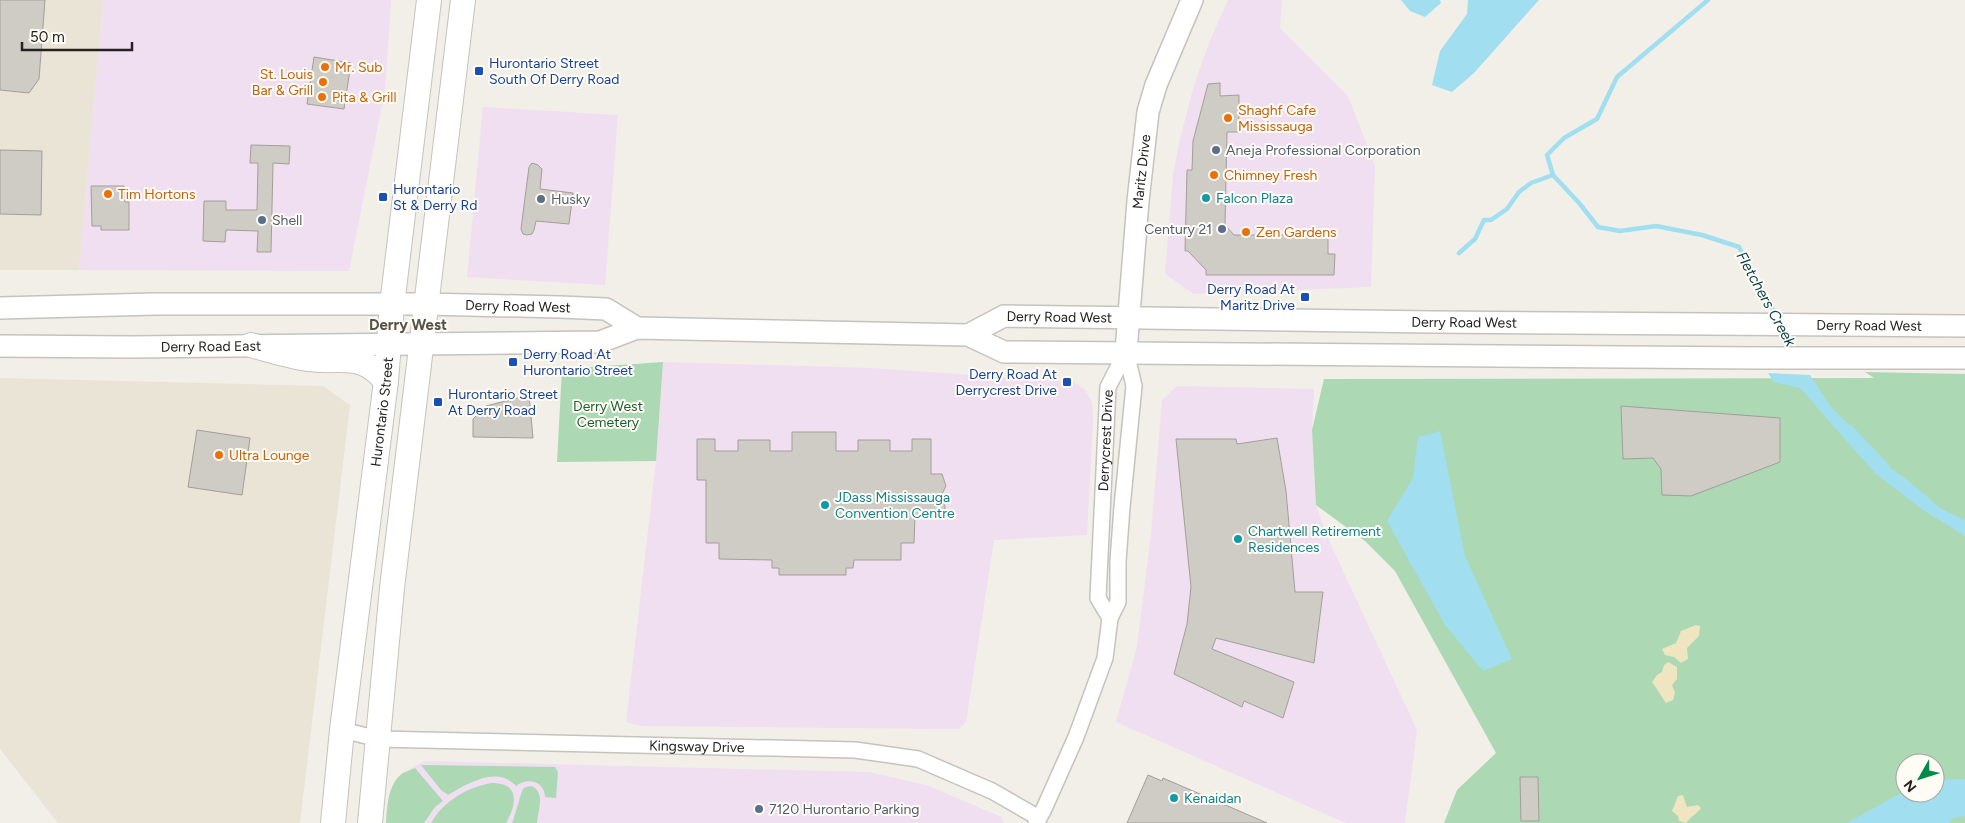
<svg xmlns="http://www.w3.org/2000/svg" width="1965" height="823" viewBox="0 0 1965 823" font-family="Figtree,sans-serif">
<style>
.commercial{fill:#f0dff0}
.built{fill:#e9e4d6}
.green{fill:#acd8b4;fill-rule:evenodd}
.sand{fill:#efe5c0}
.water{fill:#a1dff0}
.lines{fill:none;stroke-linecap:round;stroke-linejoin:round}
.stream{stroke:#a1dff0;stroke-width:4.5}
.building{fill:#cfccc6;stroke:#a29f99}
.street-casing{stroke:#c5c3bc;stroke-width:18}
.secondary-casing{stroke:#c5c3bc;stroke-width:24}
.primary-casing{stroke:#c5c3bc;stroke-width:26}
.street{stroke:#fff;stroke-width:15}
.secondary{stroke:#fff;stroke-width:21}
.primary{stroke:#fff;stroke-width:24}
.food-dot{fill:#e8710a;stroke:#fffcf5;stroke-width:2}
.transit-dot{fill:#1a4fb4;stroke:#fffcf5;stroke-width:2}
.service-dot{fill:#5c6f8a;stroke:#fffcf5;stroke-width:2}
.culture-dot{fill:#0f9aa8;stroke:#fffcf5;stroke-width:2}
.labels{text-anchor:middle;dominant-baseline:central;stroke-width:4;stroke-linejoin:round;paint-order:stroke}
.transit-label{font-size:14px;fill:#164399;stroke:#fffcf5;text-anchor:start}
.food-label{font-size:14px;fill:#c56008;stroke:#fffcf5;text-anchor:start}
.service-label{font-size:14px;fill:#4e5e75;stroke:#fffcf5;text-anchor:start}
.street-label{font-size:14px;fill:#23221f;stroke:#fffcf5}
.culture-label{font-size:14px;fill:#0d838f;stroke:#fffcf5;text-anchor:start}
.park-label{font-size:14px;fill:#1c5e32;stroke:#fffcf5}
.water-label{font-size:15px;font-style:italic;fill:#09424e;stroke:#fffcf5}
.neighbourhood-label{font-size:15px;font-weight:bold;fill:#53514c;stroke:#fffcf5}
</style>
<rect width="100%" height="100%" fill="#f1efe8"/>
<g class="commercial">
<polygon points="103,0 391,0 385,90 349,271 79,270"/>
<polygon points="1228,0 1282,0 1280,28 1348,96 1375,166 1371,287 1194,294 1165,274 1173,175 1179,143 1194,85 1209,43"/>
<polygon points="483,107 618,115 605,285 467,277"/>
<polygon points="663,362 871,368 1074,382 1085,390 1092,402 1093,420 1087,535 994,540 966,722 959,729 641,726 626,722 656,461"/>
<polygon points="1177,386 1314,389 1312,430 1316,505 1330,543 1417,730 1405,823 1346,823 1116,722 1137,647 1151,534 1162,400"/>
<polygon points="424,761 869,772 926,785 1002,817 1003,823 386,823 389,795 394,785 403,773"/>
</g>
<g class="built">
<polygon points="0,0 103,0 79,270 0,270"/>
<polygon points="0,378 323,386 350,405 300,823 58,823 0,749"/>
</g>
<g class="green">
<polygon points="663,362 656,461 557,462 562,369"/>
<path d="M1865 372 1965 374V823H1444L1457 790 1496 753 1395 571 1365 541 1316 505 1312 430 1324 379 1874 378ZM1905 763H1935V793H1905Z"/>
<path d="M421 765 555 767 558 772 556 798 545 797C545 781 527 777 516 786 497 765 467 784 448 795L441 790Z"/>
<path d="M415 768 443 801 435 807 424 823H386C387 807 388 783 403 773 407 771 411 770 415 768Z"/>
<path d="M492 783C520 783 517 804 506 823H431C443 801 468 787 492 783Z"/>
<path d="M531 786C546 791 538 811 537 823H512C515 817 521 792 523 789 526 786 528 787 531 786Z"/>
</g>
<g class="sand">
<polygon points="1696,625 1700,626 1699,636 1687,648 1688,659 1681,663 1674,657 1665,655 1662,649 1676,643 1681,631"/>
<polygon points="1668,662 1677,667 1677,679 1672,685 1675,693 1673,700 1666,703 1652,682 1657,675 1662,672 1664,665"/>
<path d="M1683 795 1687 807 1698 805 1701 808C1696 815 1691 816 1686 823L1679 821 1678 816 1672 811 1678 796Z"/>
</g>
<g class="water">
<polygon points="1401,0 1440,0 1441,3 1425,17 1410,11"/>
<polygon points="1468,0 1539,0 1474,73 1452,92 1432,85 1440,51 1467,14"/>
<polygon points="1768,373 1810,375 1830,406 1855,431 1876,457 1916,487 1940,508 1965,520 1965,536 1923,510 1876,474 1800,388 1774,382"/>
<polygon points="1440,431 1465,556 1512,659 1483,671 1445,625 1387,521 1413,478 1418,437"/>
<polygon points="1965,779 1965,816 1953,818 1949,823 1847,823 1905,791 1905,793 1935,793 1935,780"/>
</g>
<g class="lines">
<g class="stream">
<polyline points="1708,0 1617,77 1597,119 1564,138 1547,155 1553,175 1580,204 1598,227 1620,231 1656,226 1702,235 1739,247 1778,319"/>
<polyline points="1459,253 1475,239 1484,220 1491,220 1507,209 1519,192 1531,183 1553,175"/>
<polyline points="1785,332 1796,351"/>
<polyline points="1850,427 1888,467"/>
</g>
</g>
<g class="building">
<polygon points="0,0 45,0 39,79 29,93 0,90"/>
<polygon points="314,57 351,63 344,109 307,104"/>
<polygon points="1220,83 1220,96 1239,95 1239,132 1227,132 1225,225 1234,235 1328,235 1328,254 1335,254 1334,275 1206,275 1206,270 1188,251 1185,251 1187,170 1192,170 1193,141 1208,84"/>
<polygon points="251,145 290,146 289,164 273,163 271,252 257,252 258,231 226,230 225,242 203,241 204,201 226,201 226,210 257,210 258,163 250,163"/>
<polygon points="0,150 42,151 41,215 0,214"/>
<polygon points="532,163 538,165 542,169 540,189 573,193 569,224 536,221 534,230 532,234 527,235 523,234 521,229 529,167"/>
<polygon points="91,186 124,186 125,202 129,202 129,230 101,230 101,226 92,226"/>
<polygon points="529,395 533,438 473,437 473,419 486,406"/>
<polygon points="1621,406 1780,418 1780,462 1691,496 1662,495 1661,469 1653,458 1623,459"/>
<polygon points="197,430 250,438 242,495 188,487"/>
<polygon points="792,432 836,432 836,451 858,451 858,440 890,440 890,451 912,451 912,439 931,439 931,474 942,474 946,486 940,498 945,506 945,512 943,516 915,516 914,543 901,543 901,560 854,560 853,568 846,568 846,575 779,575 779,568 772,568 772,560 719,559 719,543 706,543 706,480 697,480 697,439 715,439 715,451 738,451 738,440 770,440 770,451 792,451"/>
<polygon points="1277,438 1286,491 1295,592 1323,592 1314,663 1216,638 1212,649 1294,682 1283,718 1244,701 1242,707 1174,674 1187,624 1191,587 1176,439 1236,439 1237,444"/>
<polygon points="1148,775 1162,781 1163,778 1267,823 1127,823"/>
<polygon points="1520,777 1538,777 1539,821 1521,821"/>
</g>
<g class="lines">
<g class="street-casing">
<g id="street">
<path id="s1" d="M1110 618 1098 598 1108 387 1126 352"/>
<path id="s2" d="M342 730 379 739 855 750 918 759 992 791 1039 818"/>
<polyline points="1036,823 1043,811 1076,737 1105,658 1110,618 1118,602 1118,561 1122,507 1134,386 1126,352"/>
</g>
</g>
<g class="secondary-casing">
<g id="secondary">
<path id="s3" d="M0 308 155 304H426L560 307 606 309 637 328"/>
<path id="s4" d="M968 335 1004 316 1433 322 1965 326"/>
<path id="s5" d="M0 346 131 347 600 342 637 328 968 335 1004 352 1758 358H1965"/>
<path id="s6" d="M1126 352 1138 201 1148 112 1156 85 1192 0"/>
</g>
</g>
<g class="primary-casing">
<g id="primary">
<path d="M251 345C269 350 289 356 308 359 343 364 359 350 386 381"/>
<path id="s7" d="M333 823 342 730 386 381 392 305 429 0"/>
<polyline points="370,823 392,588 463,0"/>
</g>
</g>
<use href="#street" class="street"/>
<use href="#secondary" class="secondary"/>
<use href="#primary" class="primary"/>
</g>
<g class="food-dot">
<circle cx="325" cy="67" r="5"/>
<circle cx="323" cy="82" r="5"/>
<circle cx="322" cy="97" r="5"/>
<circle cx="1228" cy="118" r="5"/>
<circle cx="1214" cy="175" r="5"/>
<circle cx="108" cy="194" r="5"/>
<circle cx="1246" cy="232" r="5"/>
<circle cx="219" cy="455" r="5"/>
</g>
<g class="transit-dot">
<rect x="474" y="66" width="10" height="10" rx="2.5"/>
<rect x="378" y="192" width="10" height="10" rx="2.5"/>
<rect x="1300" y="292" width="10" height="10" rx="2.5"/>
<rect x="508" y="357" width="10" height="10" rx="2.5"/>
<rect x="1062" y="377" width="10" height="10" rx="2.5"/>
<rect x="433" y="397" width="10" height="10" rx="2.5"/>
</g>
<g class="service-dot">
<circle cx="1216" cy="150" r="5"/>
<circle cx="541" cy="199" r="5"/>
<circle cx="262" cy="220" r="5"/>
<circle cx="1222" cy="229" r="5"/>
<circle cx="759" cy="809" r="5"/>
</g>
<g class="culture-dot">
<circle cx="1206" cy="198" r="5"/>
<circle cx="825" cy="505" r="5"/>
<circle cx="1238" cy="539" r="5"/>
<circle cx="1174" cy="798" r="5"/>
</g>
<g class="labels">
<g class="transit-label">
<text x="489" y="63">Hurontario Street<tspan x="489" dy="16">South Of Derry Road</tspan></text>
<text x="393" y="189">Hurontario<tspan x="393" dy="16">St &amp; Derry Rd</tspan></text>
<text x="1295" y="289" text-anchor="end">Derry Road At<tspan x="1295" dy="16">Maritz Drive</tspan></text>
<text x="523" y="354">Derry Road At<tspan x="523" dy="16">Hurontario Street</tspan></text>
<text x="1057" y="374" text-anchor="end">Derry Road At<tspan x="1057" dy="16">Derrycrest Drive</tspan></text>
<text x="448" y="394">Hurontario Street<tspan x="448" dy="16">At Derry Road</tspan></text>
</g>
<g class="food-label">
<text x="335" y="67">Mr. Sub</text>
<text x="313" y="74" text-anchor="end">St. Louis<tspan x="313" dy="16">Bar &amp; Grill</tspan></text>
<text x="332" y="97">Pita &amp; Grill</text>
<text x="1238" y="110">Shaghf Cafe<tspan x="1238" dy="16">Mississauga</tspan></text>
<text x="1224" y="175">Chimney Fresh</text>
<text x="118" y="194">Tim Hortons</text>
<text x="1256" y="232">Zen Gardens</text>
<text x="229" y="455">Ultra Lounge</text>
</g>
<g class="service-label">
<text x="1226" y="150">Aneja Professional Corporation</text>
<text x="551" y="199">Husky</text>
<text x="272" y="220">Shell</text>
<text x="1212" y="229" text-anchor="end">Century 21</text>
<text x="769" y="809">7120 Hurontario Parking</text>
</g>
<g class="street-label">
<text stroke="none"><textPath href="#s6" startOffset="181">Maritz Drive</textPath></text>
<text stroke="none"><textPath href="#s3" startOffset="518">Derry Road West</textPath></text>
<text stroke="none"><textPath href="#s4" startOffset="96">Derry Road West</textPath></text>
<text stroke="none"><textPath href="#s4" startOffset="501">Derry Road West</textPath></text>
<text stroke="none"><textPath href="#s4" startOffset="906">Derry Road West</textPath></text>
<text stroke="none"><textPath href="#s5" startOffset="211">Derry Road East</textPath></text>
<text stroke="none"><textPath href="#s7" startOffset="414">Hurontario Street</textPath></text>
<text stroke="none"><textPath href="#s1" startOffset="181">Derrycrest Drive</textPath></text>
<text stroke="none"><textPath href="#s2" startOffset="356">Kingsway Drive</textPath></text>
</g>
<g class="culture-label">
<text x="1216" y="198">Falcon Plaza</text>
<text x="835" y="497">JDass Mississauga<tspan x="835" dy="16">Convention Centre</tspan></text>
<text x="1248" y="531">Chartwell Retirement<tspan x="1248" dy="16">Residences</tspan></text>
<text x="1184" y="798">Kenaidan</text>
</g>
<g class="park-label">
<text x="608" y="406">Derry West<tspan x="608" dy="16">Cemetery</tspan></text>
</g>
<g class="water-label">
<text transform="translate(1766 299) rotate(61)">Fletchers Creek</text>
</g>
<g class="neighbourhood-label">
<text x="408" y="325">Derry West</text>
</g>
</g>
<g transform="translate(1920 778) rotate(231)"><circle r="24" fill="#fffcf5" stroke="#a7a59f"/>
<path d="M0-4L9 19L0 12L-9 19Z" fill="#008a47"/>
<text y="-8" font-size="14" font-weight="bold" text-anchor="middle" fill="#23221f">N</text>
</g>
<path d="M22 42v8h110v-8" fill="none" stroke="#23221f" stroke-width="2.5"/>
<text x="30" y="42" font-size="15" fill="#23221f" stroke="#fffcf5" stroke-width="4" paint-order="stroke">50 m</text>
</svg>
